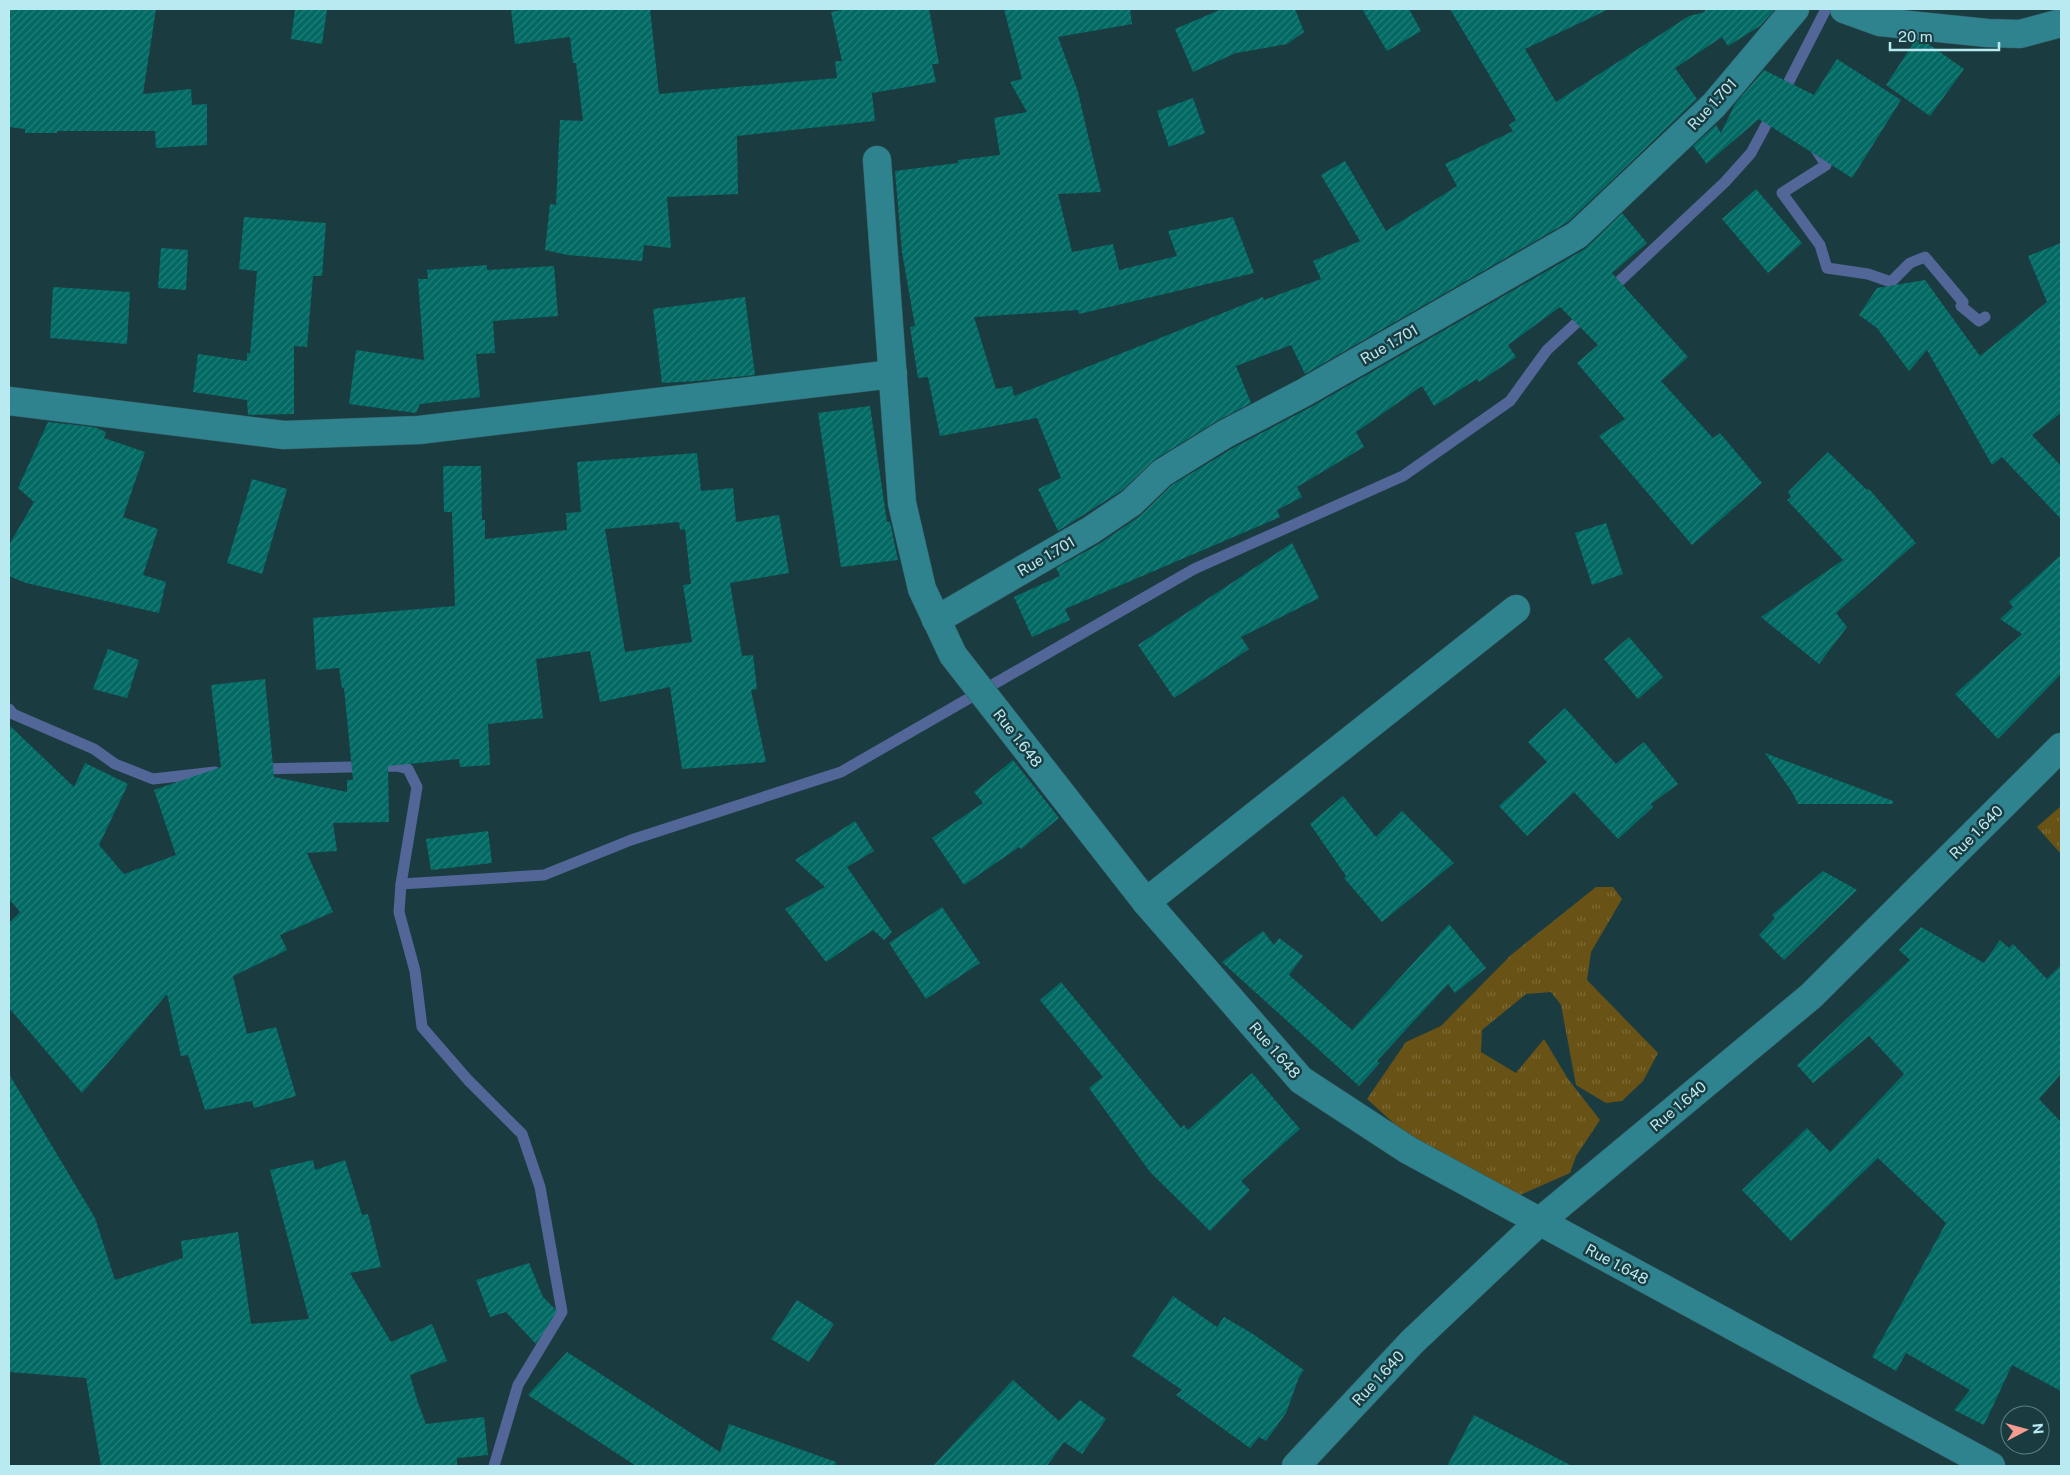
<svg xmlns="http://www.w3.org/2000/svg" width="2070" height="1475" viewBox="0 0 2070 1475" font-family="'Public Sans',sans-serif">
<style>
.grass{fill:url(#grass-tufts)}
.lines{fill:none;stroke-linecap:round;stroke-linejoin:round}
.stream{stroke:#536698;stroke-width:11}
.building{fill:url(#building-hatch);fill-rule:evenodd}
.minor-casing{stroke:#345b60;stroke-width:29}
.minor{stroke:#2e838f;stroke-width:28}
.labels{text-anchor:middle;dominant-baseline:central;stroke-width:5;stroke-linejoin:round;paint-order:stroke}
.street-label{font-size:15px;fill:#b9eaf1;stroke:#1a3c41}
</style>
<defs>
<pattern id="grass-tufts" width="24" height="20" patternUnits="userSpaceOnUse" patternTransform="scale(1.25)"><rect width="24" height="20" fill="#695215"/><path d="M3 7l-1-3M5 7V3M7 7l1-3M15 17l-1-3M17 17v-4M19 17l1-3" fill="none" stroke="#7c6b38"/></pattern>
<pattern id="building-hatch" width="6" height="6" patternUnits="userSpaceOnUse" patternTransform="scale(1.25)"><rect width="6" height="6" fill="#026963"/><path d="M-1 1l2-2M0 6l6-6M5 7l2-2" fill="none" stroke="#257f7a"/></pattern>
</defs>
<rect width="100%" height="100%" fill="#1a3c41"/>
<g class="grass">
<polygon points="2061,806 2061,854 2037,827"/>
<polygon points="1596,887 1613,887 1622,899 1591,952 1587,980 1658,1053 1643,1081 1622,1101 1606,1103 1576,1085 1561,1005 1551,992 1526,994 1482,1030 1481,1052 1516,1073 1544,1039 1568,1079 1600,1120 1576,1156 1570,1173 1520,1195 1421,1148 1367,1099 1406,1042 1441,1026 1511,955"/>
</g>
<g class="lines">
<g class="stream">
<polyline points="1782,95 1826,9"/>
<polyline points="1814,146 1826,165 1782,193 1820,245 1827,268 1868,274 1891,282 1910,263 1925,257 1963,302 1961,306 1979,321 1985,317"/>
<polyline points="1608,292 1725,182 1751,153 1773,112"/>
<polyline points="9,709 13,714 94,749 115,764 153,779 215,772"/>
<polyline points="259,769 397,766 408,769 417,787 401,884 399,912 415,971 422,1027 468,1080 522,1134 540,1187 562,1312 518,1385 494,1466"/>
<polyline points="401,884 544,875 631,840 841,772 1194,569 1403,476 1510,401 1547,350 1586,314"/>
</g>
</g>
<g class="building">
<polygon points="9,9 156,9 143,94 191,89 192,105 207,104 207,145 156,148 155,131 57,131 57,133 25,133 25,129 9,127"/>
<polygon points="295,9 327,9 322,44 291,39"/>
<polygon points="511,9 650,9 659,94 837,78 835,61 842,61 831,12 847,9 929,9 939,64 932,64 936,82 872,93 875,121 737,136 738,194 667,197 671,248 644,245 642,261 568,255 545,250 550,204 556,205 560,120 583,121 576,63 573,63 570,37 515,44"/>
<polygon points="1004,9 1130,9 1132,24 1058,37 1078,92 1101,192 1058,194 1072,252 1113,244 1119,270 1177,256 1168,231 1233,217 1254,273 1079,314 1078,310 974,317 996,389 1012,386 1014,396 1263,297 1264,300 1321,279 1313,261 1360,241 1321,175 1345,161 1386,231 1457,186 1445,164 1513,131 1509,125 1516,120 1450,9 1609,9 1525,49 1556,102 1689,16 1705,12 1704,9 1775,9 1760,26 1728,46 1722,37 1675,68 1697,99 1568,222 1305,374 1291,345 1236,366 1251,403 1217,421 1154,460 1121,491 1058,531 1038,489 1061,478 1037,418 940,436 928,377 918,378 910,327 915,326 902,252 895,171 958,163 958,160 1000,155 994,118 1027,112 1010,82 1022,79"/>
<polygon points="1222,9 1295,9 1304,32 1287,44 1236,53 1193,72 1175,29"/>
<polygon points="1362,9 1409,9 1421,31 1387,51"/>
<polygon points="1915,41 1927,43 1964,69 1930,116 1886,85"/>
<polygon points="1837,59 1901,100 1852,178 1759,119 1705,165 1706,163 1693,146 1716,125 1721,133 1735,104 1764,70 1814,95"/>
<polygon points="1193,98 1205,133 1169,147 1157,111"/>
<polygon points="1756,189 1802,243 1768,273 1722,219"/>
<polygon points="1622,213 1647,243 1612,273 1688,357 1661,381 1713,438 1720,433 1762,483 1692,545 1599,436 1625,419 1577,363 1598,345 1560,307 1508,345 1516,357 1479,382 1477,379 1434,406 1422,386 1356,432 1364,447 1297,487 1302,497 1277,510 1280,517 1065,609 1070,620 1032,637 1014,597 1060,576 1056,568 1099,544 1140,516 1172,485 1233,448 1313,406 1585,249"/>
<polygon points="244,217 326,223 322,276 313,276 307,347 294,346 294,414 248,415 247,400 193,392 198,354 247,361 247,353 250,353 257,271 239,269"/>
<polygon points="2061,243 2061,413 2032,435 2061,466 2061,519 2002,457 1992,465 1927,350 1909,371 1877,328 1859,315 1877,288 1925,280 1980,356 2047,302 2028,256"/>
<polygon points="161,248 188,250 186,290 158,288"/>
<polygon points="487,265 487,270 554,266 558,316 493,321 495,353 476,354 480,397 420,404 416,413 349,404 356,350 424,360 418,279 428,279 427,270"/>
<polygon points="53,287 130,292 127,344 50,338"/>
<polygon points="745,297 755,375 697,381 662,383 653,309"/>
<polygon points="870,406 887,522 890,522 898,560 841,567 818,413"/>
<polygon points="48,422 94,427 106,432 104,438 145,452 123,517 158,529 143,575 166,582 159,613 26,583 9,576 9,545 34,502 18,488"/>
<polygon points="1828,452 1867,490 1869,489 1916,543 1836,613 1847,627 1819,664 1761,617 1843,560 1787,500 1791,497 1788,492"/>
<path d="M697 453 701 491 733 488 736 522 779 515 789 573 730 583 742 656 753 655 757 689 751 690 766 762 682 769 670 687 600 702 590 651 536 659 543 718 488 724 490 765 460 767 459 759 388 766 389 822 333 823 337 851 307 853 333 912 280 935 287 950 233 976 247 1034 276 1027 296 1096 254 1108 252 1101 205 1110 188 1055 181 1056 167 994 82 1093 9 1008V923L20 912 9 899V725L74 787 85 763 128 784 99 845 124 874 176 855 154 790 221 767 211 685 265 679 274 777 347 792V780H353L344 688H342L339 668 316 670 313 618 455 606 452 512H444L443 466H481L482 520H485V539L567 530 566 513 581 512 577 462ZM679 522 680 530 685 529 691 584 683 585 692 642 625 652 605 529Z"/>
<polygon points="252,479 287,489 262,574 227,563"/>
<polygon points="1606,523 1623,574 1592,585 1575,533"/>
<polygon points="1292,543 1319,598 1241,637 1249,649 1174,698 1138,645"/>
<polygon points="2061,555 2061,674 1998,739 1955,694 2022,634 2000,619 2013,607 2009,602"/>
<polygon points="1629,637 1663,677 1638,699 1604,659"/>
<polygon points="108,649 139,660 127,698 93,689"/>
<polygon points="1565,708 1616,764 1644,742 1678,784 1651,804 1653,807 1618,839 1574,792 1527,836 1499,806 1547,762 1528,742"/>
<polygon points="1765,753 1893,801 1893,804 1798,804 1792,792"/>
<polygon points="1013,760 1059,818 1021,849 1019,847 964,885 932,838 983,803 974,792"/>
<polygon points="1343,796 1376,837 1402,811 1454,863 1382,922 1344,878 1346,876 1310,824"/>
<polygon points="855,821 874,851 847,867 892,932 884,940 873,930 826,962 785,909 825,887 795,860"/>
<polygon points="488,831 492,863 431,870 426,839"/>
<polygon points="1823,871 1857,890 1784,960 1759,935 1775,918 1772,915"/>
<polygon points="942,907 980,963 926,999 889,943"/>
<polygon points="1449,924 1486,968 1455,993 1448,984 1377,1061 1380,1063 1359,1086 1222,962 1263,931 1274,945 1279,938 1303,956 1289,975 1352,1030"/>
<polygon points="1921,927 1984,963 2000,940 2009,948 2013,944 2047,979 2061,965 2061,1074 2039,1099 2061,1122 2061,1391 2012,1365 1984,1425 1954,1410 1970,1390 1906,1353 1896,1371 1872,1357 1946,1223 1878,1158 1791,1241 1742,1190 1807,1128 1830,1152 1904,1074 1869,1036 1813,1083 1797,1065 1910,960 1899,950"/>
<polygon points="1061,982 1181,1128 1184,1125 1188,1130 1252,1073 1300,1129 1241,1181 1250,1190 1210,1231 1150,1172 1089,1088 1103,1077 1040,1000"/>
<polygon points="9,1074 95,1218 115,1280 183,1258 181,1241 238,1232 251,1324 309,1319 270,1170 313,1160 315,1170 345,1160 362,1215 368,1214 381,1267 350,1273 391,1342 432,1324 447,1361 410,1375 418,1403 426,1424 484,1417 488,1455 457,1458 457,1466 101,1466 86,1378 9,1372"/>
<polygon points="529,1263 543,1297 557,1311 536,1344 506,1312 490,1317 476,1280"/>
<polygon points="1173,1296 1217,1327 1224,1317 1253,1334 1304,1370 1299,1377 1286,1413 1266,1441 1259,1437 1250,1448 1176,1395 1182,1390 1132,1356"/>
<polygon points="797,1300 834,1324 809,1362 771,1339"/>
<polygon points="567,1352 720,1452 729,1424 836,1462 835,1466 636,1466 528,1395"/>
<polygon points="1013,1380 1059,1421 1080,1400 1106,1419 1082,1454 1064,1442 1047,1466 933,1466"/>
<polygon points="1474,1415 1572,1466 1447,1466"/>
</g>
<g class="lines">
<g class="minor-casing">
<g id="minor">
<polyline points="1844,9 1880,22 1987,33 2020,34 2061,23"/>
<polyline points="877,160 902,503 922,589 953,655 1146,902 1301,1080 1408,1150 1991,1466"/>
<polyline points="9,401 284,435 419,430 893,374"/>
<polyline points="936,620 1091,530 1131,503 1162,473 1225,434 1305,392 1577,235 1714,105 1795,9"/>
<polyline points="1146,902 1516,609"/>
<polyline points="1296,1466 1412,1342 1539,1222 1811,996 2061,747"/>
</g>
</g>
<use href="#minor" class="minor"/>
</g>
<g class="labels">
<g class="street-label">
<text transform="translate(1712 104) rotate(-47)">Rue 1.701</text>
<text transform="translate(1389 344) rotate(-30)">Rue 1.701</text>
<text transform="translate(1046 556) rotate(-30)">Rue 1.701</text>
<text transform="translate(1018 738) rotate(52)">Rue 1.648</text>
<text transform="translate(1976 832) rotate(-45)">Rue 1.640</text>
<text transform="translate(1275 1050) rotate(49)">Rue 1.648</text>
<text transform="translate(1678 1106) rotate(-40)">Rue 1.640</text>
<text transform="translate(1617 1264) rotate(28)">Rue 1.648</text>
<text transform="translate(1378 1378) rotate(-47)">Rue 1.640</text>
</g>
</g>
<rect width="2070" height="1475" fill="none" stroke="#b9eaf1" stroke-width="20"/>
<g transform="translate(2025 1430) rotate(84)"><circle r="24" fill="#1a3c41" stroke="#5a8287"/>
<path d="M0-4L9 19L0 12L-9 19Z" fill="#f59c91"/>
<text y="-8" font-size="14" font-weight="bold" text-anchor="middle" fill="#b9eaf1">N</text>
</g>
<path d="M1890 42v8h109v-8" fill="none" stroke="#b9eaf1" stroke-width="2.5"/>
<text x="1898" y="42" font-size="15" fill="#b9eaf1" stroke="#1a3c41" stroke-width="4" paint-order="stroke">20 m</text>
</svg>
